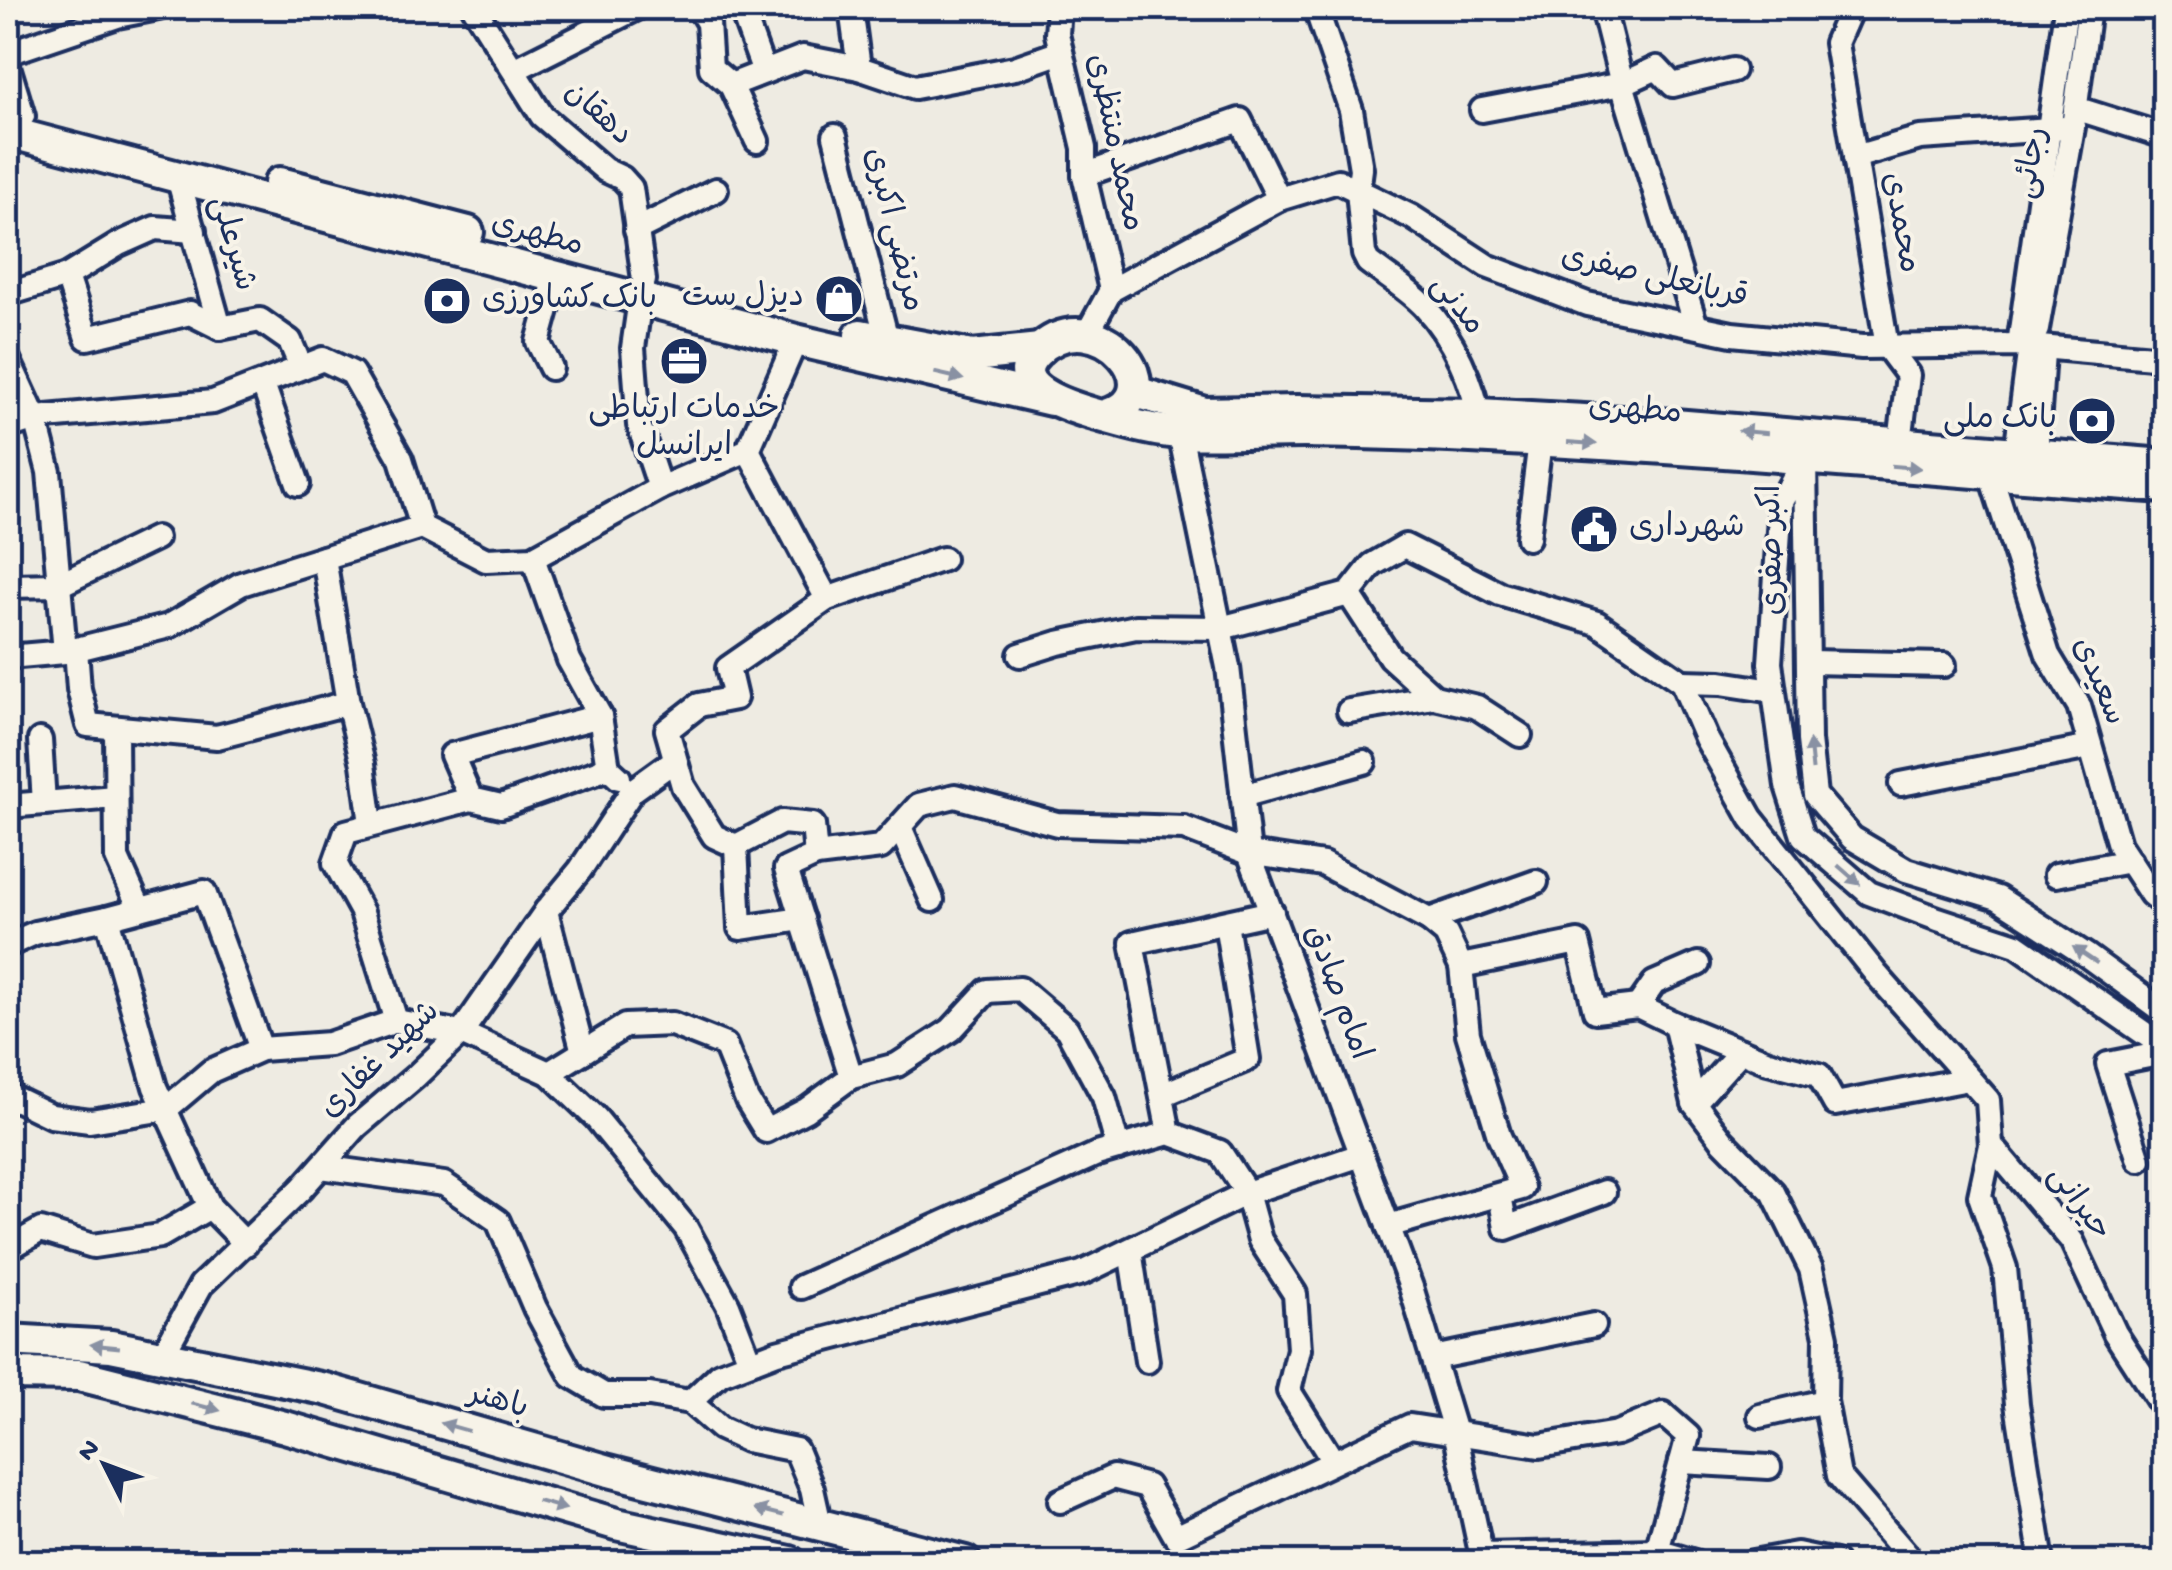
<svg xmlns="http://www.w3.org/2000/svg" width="2172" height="1570" viewBox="0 0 2172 1570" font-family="'Gochi Hand','Playpen Sans Arabic',sans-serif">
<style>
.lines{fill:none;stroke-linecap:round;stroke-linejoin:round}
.minor-casing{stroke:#1b2f5e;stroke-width:30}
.major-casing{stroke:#1b2f5e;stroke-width:38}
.minor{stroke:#f7f3e8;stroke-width:22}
.major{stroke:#f7f3e8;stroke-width:30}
.oneway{fill:#8991a3}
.labels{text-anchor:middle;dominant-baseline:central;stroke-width:8;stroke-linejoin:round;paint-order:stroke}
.street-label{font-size:32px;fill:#1b2f5e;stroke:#f7f3e8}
.poi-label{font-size:32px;fill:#1b2f5e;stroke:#f7f3e8;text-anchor:end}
</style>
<rect width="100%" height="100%" fill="#eeebe2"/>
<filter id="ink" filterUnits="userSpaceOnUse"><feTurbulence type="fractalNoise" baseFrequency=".01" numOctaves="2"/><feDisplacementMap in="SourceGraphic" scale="20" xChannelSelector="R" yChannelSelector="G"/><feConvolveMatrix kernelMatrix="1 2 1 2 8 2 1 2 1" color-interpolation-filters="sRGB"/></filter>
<g filter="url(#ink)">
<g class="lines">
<g class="minor-casing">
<g id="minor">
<polyline points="474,8 542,116 605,170 622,178 631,188 644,280"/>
<polyline points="699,8 708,23 711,68 731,85"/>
<polyline points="741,8 764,72"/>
<polyline points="851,8 859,68"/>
<polyline points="1059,8 1057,34 1084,148 1084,175 1111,290"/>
<path d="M1323 8 1317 11 1351 110 1361 169 1358 191 1364 254 1368 262C1386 276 1408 289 1424 306 1453 337 1474 384 1481 426"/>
<polyline points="1603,8 1622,84 1696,326"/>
<polyline points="1855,8 1850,11 1836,43 1887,347 1908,375 1900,443"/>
<polyline points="8,53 117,16 158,8"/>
<polyline points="8,66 23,116"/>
<polyline points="514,70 637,8"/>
<polyline points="2075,108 2164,136"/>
<polyline points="1482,110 1622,84 1657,68 1673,85 1733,70"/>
<polyline points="835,136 887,340"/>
<polyline points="757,141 731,85 803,57 859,68 915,87 1015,68 1061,52"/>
<polyline points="1855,157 1920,138 2065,128"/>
<polyline points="1084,175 1240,120 1279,199"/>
<polyline points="178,177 220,328"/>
<polyline points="636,230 716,190"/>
<polyline points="67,276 87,338 190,313 220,328 260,320 290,341 301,367"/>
<polyline points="8,294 67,276 119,244 155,228 194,231"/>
<polyline points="640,299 633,348 639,425 660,488"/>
<polyline points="1088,332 1111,290 1279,199 1338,181 1412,217 1487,266 1587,304 1732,334 1862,347 2019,345 2164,358"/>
<polyline points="2019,345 2066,8"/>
<polyline points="8,359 35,418 49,472 65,652"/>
<polyline points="551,368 538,342 556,277"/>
<polyline points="263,384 298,484"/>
<polyline points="8,427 35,418 213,402 323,359 352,373 401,459 422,527 486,560 533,558 660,488 748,450 796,340"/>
<polyline points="1180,433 1228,667 1249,853 1411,1287 1456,1436 1483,1562"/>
<polyline points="748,450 827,599"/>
<polyline points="2014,467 2030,346 2037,329 2073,127 2089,8"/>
<polyline points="2035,470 2043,352"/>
<polyline points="1990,473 2048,655 2079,706 2119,845 2151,894 2164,905"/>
<polyline points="1528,538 1540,441"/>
<polyline points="324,558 348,703 363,764 371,824"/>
<polyline points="533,558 569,660 600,716 608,768 619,778"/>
<polyline points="8,586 59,585 156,538"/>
<polyline points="1349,594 1390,657 1434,697 1477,707 1520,735"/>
<polyline points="76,649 79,689 88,725 217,737 348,703"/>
<polyline points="1020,655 1058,643 1136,627 1221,628 1349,594 1372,565 1405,546 1500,594 1597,623 1682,682 1706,738 1751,818 1876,974 1988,1100 1991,1145 1980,1196 2005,1268 2017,1404 2042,1562"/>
<polyline points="8,657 65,652 169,626 241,584 422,527"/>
<polyline points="1810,662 1944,665"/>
<polyline points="1682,682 1721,683 1773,691"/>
<polyline points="1349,711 1434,697"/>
<polyline points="116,730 117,858 140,909"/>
<polyline points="40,740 44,803"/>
<polyline points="1901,784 2090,747"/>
<polyline points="1242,796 1364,762"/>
<polyline points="471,799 452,755 600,716"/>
<polyline points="8,806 115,797"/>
<polyline points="900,827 932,900"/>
<polyline points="736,846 740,928 802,919"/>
<polyline points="816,855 813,825 782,822 736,846 714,836 683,786 667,730 699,705 735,698 728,668 827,599 943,559"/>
<polyline points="2056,875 2130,861"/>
<polyline points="546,911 583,1052"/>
<polyline points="107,918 155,1087 210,1207 246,1244"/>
<polyline points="1429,920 1536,882"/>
<polyline points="8,945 35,933 107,918 204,892 261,1049"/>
<polyline points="1461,966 1578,942 1595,1011 1638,1006 1675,1024 1694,1103 1723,1141 1773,1192 1811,1269 1826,1337 1825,1401 1839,1476 1913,1562"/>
<polyline points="1638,1006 1654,983 1698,964"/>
<polyline points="2164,1012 2086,955 1998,898 1906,870 1852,838 1815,795 1809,740 1805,458 1781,502 1770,663 1787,786 1803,836 1869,893 1938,919 2017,945 2164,1047"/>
<polyline points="396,1021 362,912 335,863 346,832 471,799 501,806 608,768"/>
<polyline points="1675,1024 1768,1062 1819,1075 1835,1104 1969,1079"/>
<polyline points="549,1073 625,1026 672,1024 725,1045 747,1100 766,1131 806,1110 851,1077 897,1065 951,1030 987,991 1020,989 1067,1029 1104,1097 1118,1148"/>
<polyline points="851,1077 786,869 816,855 881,847 919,805 955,796 1057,824 1184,828 1249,853 1323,864 1429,920 1446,934 1461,966 1468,1034 1499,1136 1522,1188 1388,1226"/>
<polyline points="8,1095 51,1116 90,1121 166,1109 211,1071 261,1049 329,1044 396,1021 461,1033 549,1073 596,1118 686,1228 728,1305 750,1362"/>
<polyline points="1162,1095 1248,1059 1226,923"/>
<polyline points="1694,1103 1741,1051"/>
<polyline points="1169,1133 1132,943 1272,912"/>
<polyline points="1991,1145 2072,1241 2115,1333 2164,1409"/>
<polyline points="2139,1160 2108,1064 2164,1053"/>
<polyline points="321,1167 444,1184 498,1221 535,1308 572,1376 604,1395 650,1395 690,1402 720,1428 746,1440 796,1450 812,1489 820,1525"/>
<polyline points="1500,1195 1506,1228 1604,1192"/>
<polyline points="8,1245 11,1247 41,1230 93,1246 160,1236 210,1207"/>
<polyline points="1130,1250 1147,1361"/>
<polyline points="801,1287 1097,1154 1169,1133 1220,1152 1247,1193 1260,1240 1295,1294 1299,1349 1289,1391 1333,1461"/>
<polyline points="162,1356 201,1285 301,1189 357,1126 416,1076 461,1033 546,911 580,870 632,791 675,760"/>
<polyline points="1433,1358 1594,1325"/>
<polyline points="690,1402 720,1374 777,1352 1082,1273 1247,1193 1361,1155"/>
<polyline points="1760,1416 1825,1401"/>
<polyline points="1681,1462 1769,1467"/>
<polyline points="1060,1501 1113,1477 1147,1486 1176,1537 1410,1426 1539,1446 1617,1433 1663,1414 1688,1436 1657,1551 1694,1562"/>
<polyline points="1483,1555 1657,1551"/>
<polyline points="1753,1562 1797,1554 1835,1562"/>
</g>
</g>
<g class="major-casing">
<g id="major">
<polyline points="8,132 796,340 1051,400"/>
<polyline points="280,183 468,232"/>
<polyline points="860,335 972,356 1040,349"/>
<polyline points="1136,392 1205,413 1297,411 1479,414 1674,425 2164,465"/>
<path d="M1102 416C1183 397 1096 293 1037 352 1000 389 1077 409 1101 416 1126 423 1156 432 1182 433 1222 435 1263 432 1304 432 1372 433 1440 435 1508 439 1727 449 1946 471 2164 487"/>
<polyline points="8,1340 111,1346 325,1389 609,1471 965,1562"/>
<polyline points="8,1374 79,1375 285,1427 616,1524 790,1562"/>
</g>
</g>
<use href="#minor" class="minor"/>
<use href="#major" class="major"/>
</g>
<defs><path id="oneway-solid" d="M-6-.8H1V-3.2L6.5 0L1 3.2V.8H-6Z" transform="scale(2.5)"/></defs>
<g class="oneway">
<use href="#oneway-solid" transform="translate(949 376) rotate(13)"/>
<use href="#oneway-solid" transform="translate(1753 432) rotate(-175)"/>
<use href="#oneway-solid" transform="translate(1582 443) rotate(4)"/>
<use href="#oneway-solid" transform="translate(1906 467) rotate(5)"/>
<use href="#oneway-solid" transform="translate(1811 755) rotate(-96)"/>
<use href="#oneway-solid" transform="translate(1849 875) rotate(41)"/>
<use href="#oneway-solid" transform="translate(2085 955) rotate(-146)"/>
<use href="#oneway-solid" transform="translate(105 1346) rotate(-174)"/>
<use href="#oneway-solid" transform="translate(206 1407) rotate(14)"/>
<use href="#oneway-solid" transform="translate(455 1427) rotate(-164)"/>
<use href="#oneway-solid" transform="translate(552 1505) rotate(16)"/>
<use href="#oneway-solid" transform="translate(769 1512) rotate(-166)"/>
</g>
</g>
<defs>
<g id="shop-disc" transform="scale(2.5)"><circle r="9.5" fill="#1b2f5e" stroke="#f7f3e8"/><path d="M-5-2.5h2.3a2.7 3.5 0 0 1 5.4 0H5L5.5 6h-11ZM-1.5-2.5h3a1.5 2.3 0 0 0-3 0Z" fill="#fff"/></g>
<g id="bank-disc" transform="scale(2.5)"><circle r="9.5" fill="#1b2f5e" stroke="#f7f3e8"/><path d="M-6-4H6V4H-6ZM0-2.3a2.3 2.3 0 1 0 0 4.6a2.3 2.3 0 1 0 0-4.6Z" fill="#fff"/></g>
<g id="office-disc" transform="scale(2.5)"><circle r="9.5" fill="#1b2f5e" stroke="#f7f3e8"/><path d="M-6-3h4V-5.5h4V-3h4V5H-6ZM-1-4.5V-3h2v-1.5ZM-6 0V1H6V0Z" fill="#fff"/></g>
<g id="civic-disc" transform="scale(2.5)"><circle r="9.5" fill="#1b2f5e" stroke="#f7f3e8"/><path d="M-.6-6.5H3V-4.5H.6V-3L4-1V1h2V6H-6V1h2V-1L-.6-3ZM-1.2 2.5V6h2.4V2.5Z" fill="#fff"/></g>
</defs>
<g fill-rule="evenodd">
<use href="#shop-disc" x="839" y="299"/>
<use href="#bank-disc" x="447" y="301"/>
<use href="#office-disc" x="684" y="361"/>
<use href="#bank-disc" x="2092" y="421"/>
<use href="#civic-disc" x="1594" y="529"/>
</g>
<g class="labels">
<g class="street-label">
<text transform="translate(597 115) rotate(42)">دهقان</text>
<text transform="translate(1113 143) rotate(78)">محمد منتظری</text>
<text transform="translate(2033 163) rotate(-80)">رجائی</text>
<text transform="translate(1899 223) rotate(80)">محمدی</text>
<text transform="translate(892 230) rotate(76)">مرتضی اکبری</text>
<text transform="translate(537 236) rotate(15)">مطهری</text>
<text transform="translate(231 244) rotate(74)">شیرعلی</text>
<text transform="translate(1654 279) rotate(13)">قربانعلی صفری</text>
<text transform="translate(1456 306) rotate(52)">مدنی</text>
<text transform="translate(1635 412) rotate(4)">مطهری</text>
<text transform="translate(1774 550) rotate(-91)">اکبر صفری</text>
<text transform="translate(2097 682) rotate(67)">سعیدی</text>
<text transform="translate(1336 993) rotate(70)">امام صادق</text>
<text transform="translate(381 1061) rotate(-44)">شهید غفاری</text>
<text transform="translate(2078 1204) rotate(54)">حیرانی</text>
<text transform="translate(498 1403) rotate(16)">باهنر</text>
</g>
<g class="poi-label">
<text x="804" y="299">دیزل ست</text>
<text x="482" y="301" text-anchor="start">بانک کشاورزی</text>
<text x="684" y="411" text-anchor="middle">خدمات ارتباطی<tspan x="684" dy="37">ایرانسل</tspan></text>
<text x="2057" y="421">بانک ملی</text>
<text x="1629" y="529" text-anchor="start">شهرداری</text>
</g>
</g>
<rect width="2172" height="1570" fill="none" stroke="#f7f3e8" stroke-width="40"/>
<rect x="20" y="20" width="2132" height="1530" fill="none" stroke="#1b2f5e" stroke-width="4" filter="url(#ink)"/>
<g transform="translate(105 1465) rotate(312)" stroke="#f7f3e8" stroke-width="8" paint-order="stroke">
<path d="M0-8L18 38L0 25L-18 38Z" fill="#1b2f5e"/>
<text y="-15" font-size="28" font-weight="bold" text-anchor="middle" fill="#1b2f5e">N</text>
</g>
</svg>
